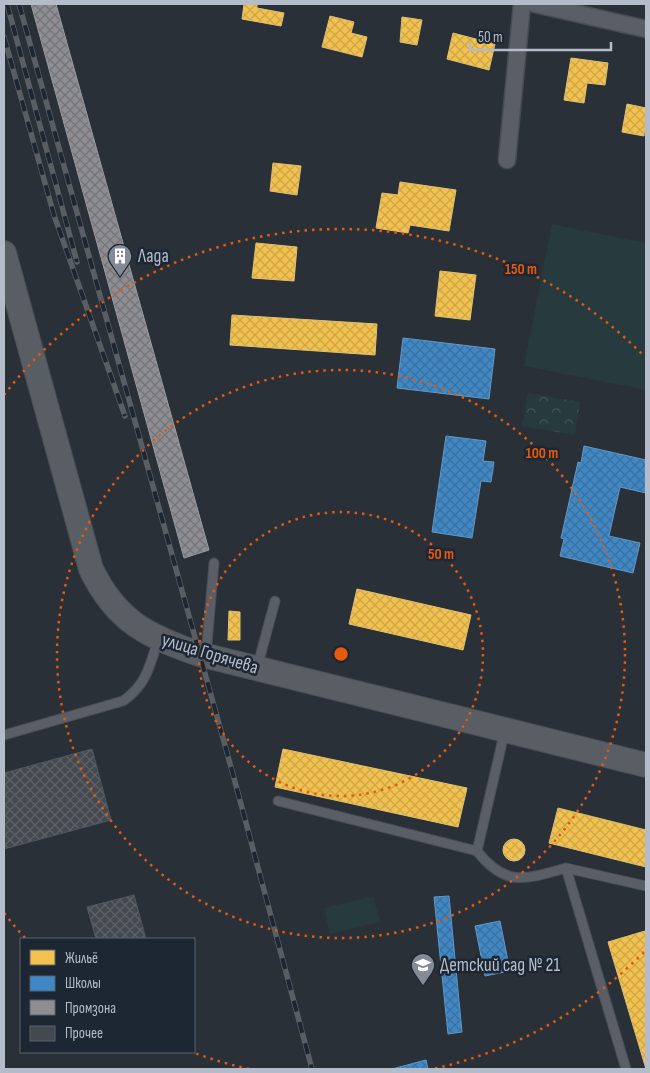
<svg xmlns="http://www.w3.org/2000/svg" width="650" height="1073" viewBox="0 0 650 1073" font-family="'Sofia Sans Condensed',sans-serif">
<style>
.grass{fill:#273a3e}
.park{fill:url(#park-crowns)}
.homes{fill:url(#homes-cross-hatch);stroke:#dfc073}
.schools{fill:url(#schools-cross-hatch);stroke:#6298c6}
.industry{fill:url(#industry-cross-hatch);stroke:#999ba2}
.building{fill:url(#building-cross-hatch);stroke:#52575f}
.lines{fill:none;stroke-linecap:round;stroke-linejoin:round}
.lane-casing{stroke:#484c53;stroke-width:11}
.street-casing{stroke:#484c53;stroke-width:19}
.secondary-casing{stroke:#484c53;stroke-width:26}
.lane{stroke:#5a5e66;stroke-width:9}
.street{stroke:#5a5e66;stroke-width:16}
.secondary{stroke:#595d64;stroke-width:24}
.rail-casing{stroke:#595d64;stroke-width:5.5}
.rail{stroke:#1d2633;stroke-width:4;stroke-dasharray:11;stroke-linecap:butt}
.ring{fill:none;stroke:#e8590c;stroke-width:2.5;stroke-dasharray:2.5 5}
.labels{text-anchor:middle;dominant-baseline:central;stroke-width:5;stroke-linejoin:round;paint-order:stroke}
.poi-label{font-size:19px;fill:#b4bcc9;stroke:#1d2633;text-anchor:start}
.street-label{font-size:19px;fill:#b4bcc9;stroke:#1d2633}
.centre{fill:#e8590c;stroke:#1d2633;stroke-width:2.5}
.ring-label{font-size:15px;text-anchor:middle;font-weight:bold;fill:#e8590c;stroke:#1d2633;stroke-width:5;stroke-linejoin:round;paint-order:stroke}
</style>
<defs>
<pattern id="park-crowns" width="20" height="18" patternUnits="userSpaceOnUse" patternTransform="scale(1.25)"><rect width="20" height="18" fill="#273a3e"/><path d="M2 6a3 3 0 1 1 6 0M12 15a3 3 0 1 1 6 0" fill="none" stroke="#445559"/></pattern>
<pattern id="homes-cross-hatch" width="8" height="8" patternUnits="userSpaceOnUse" patternTransform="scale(1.25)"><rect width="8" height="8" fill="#f2c14e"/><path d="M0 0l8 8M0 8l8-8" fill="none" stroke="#cca64a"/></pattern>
<pattern id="schools-cross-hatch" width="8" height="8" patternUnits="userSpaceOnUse" patternTransform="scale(1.25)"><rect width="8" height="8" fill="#3f88c5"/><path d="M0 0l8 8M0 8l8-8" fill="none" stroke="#3c709c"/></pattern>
<pattern id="industry-cross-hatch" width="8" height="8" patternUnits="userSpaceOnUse" patternTransform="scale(1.25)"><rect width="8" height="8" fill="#8d8d92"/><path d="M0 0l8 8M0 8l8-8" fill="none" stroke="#737478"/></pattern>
<pattern id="building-cross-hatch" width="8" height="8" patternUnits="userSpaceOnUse" patternTransform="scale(1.25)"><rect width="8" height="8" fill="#444950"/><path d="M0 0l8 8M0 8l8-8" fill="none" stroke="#5d6168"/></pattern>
</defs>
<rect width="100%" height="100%" fill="#2a3038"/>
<g class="grass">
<polygon points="552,224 646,243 646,390 524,366"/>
<polygon points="373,896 380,922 330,934 324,908"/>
</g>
<polygon class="park" points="528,393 580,402 575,435 522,426"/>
<g class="homes">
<polygon points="244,4 257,4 257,8 284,13 281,26 242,19"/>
<polygon points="330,16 354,22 351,33 367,37 362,57 322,47"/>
<polygon points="402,17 422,20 417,45 400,42"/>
<polygon points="453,33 495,44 489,70 447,59"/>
<polygon points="571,58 608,63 605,85 587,83 584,103 564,100"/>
<polygon points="627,104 646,108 644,136 622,132"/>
<polygon points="273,163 301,166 297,195 270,191"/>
<polygon points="400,182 456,190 449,231 410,225 408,233 376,228 382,193 398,195"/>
<polygon points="256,243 297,247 294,281 252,278"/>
<polygon points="440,271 476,275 470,320 435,316"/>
<polygon points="232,315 377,324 375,355 230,345"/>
<polygon points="357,589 471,615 463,650 349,624"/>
<polygon points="229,611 240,612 240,640 228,640"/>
<polygon points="283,749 467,788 458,827 275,787"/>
<polygon points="558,808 646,830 646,867 549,843"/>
<circle cx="514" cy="850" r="11"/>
<circle cx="514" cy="850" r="9"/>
<polygon points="645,931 646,935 646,1069 608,942"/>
</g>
<g class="schools">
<polygon points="403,338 495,349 489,399 397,388"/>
<polygon points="446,436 486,441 483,461 494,462 491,482 481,481 472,538 432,532"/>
<polygon points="584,446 646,460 646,493 620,487 609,536 640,543 633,573 560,556 564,539 561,538 578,462 581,463"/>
<polygon points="449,896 462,1032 448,1034 434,897"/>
<polygon points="500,921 510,971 485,976 475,926"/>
<polygon points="426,1060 428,1069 392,1069"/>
</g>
<polygon class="industry" points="31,4 56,4 209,550 184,558"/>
<g class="building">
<polygon points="92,749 111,820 4,849 4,773"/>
<polygon points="134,895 146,939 96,939 87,907"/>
</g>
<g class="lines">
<g class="lane-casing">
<g id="lane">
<polyline points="206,655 214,563"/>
<polyline points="257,668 275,601"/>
<path d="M505 730 477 851C506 888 526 879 566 868"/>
<path d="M4 735 123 701C146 685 150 666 158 640"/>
<polyline points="278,801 477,851"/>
<polyline points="626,1069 566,868 646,886"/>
</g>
</g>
<g class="street-casing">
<g id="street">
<polyline points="535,4 646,29"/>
<polyline points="507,160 522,4"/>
</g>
</g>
<g class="secondary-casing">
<path id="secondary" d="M4 253 91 569C116 621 147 636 199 654L646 765"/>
</g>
<use href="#lane" class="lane"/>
<use href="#street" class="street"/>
<use href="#secondary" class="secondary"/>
<g class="rail-casing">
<g id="rail">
<polyline points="7,4 77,262"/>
<polyline points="19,4 231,767 312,1069"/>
<polyline points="4,37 54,215 125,416"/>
</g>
</g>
<use href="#rail" class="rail"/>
</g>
<g class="ring">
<circle cx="341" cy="654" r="142"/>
<circle cx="341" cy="654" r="284"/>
<path d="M644 952A425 425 0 0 1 433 1069M249 1069A425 425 0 0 1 192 1052M25 938A425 425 0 0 1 4 913M4 395A425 425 0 0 1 644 356"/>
</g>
<defs>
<g id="building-pin" transform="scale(1.25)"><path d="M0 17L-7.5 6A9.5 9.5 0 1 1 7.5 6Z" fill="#848b96" stroke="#1d2633"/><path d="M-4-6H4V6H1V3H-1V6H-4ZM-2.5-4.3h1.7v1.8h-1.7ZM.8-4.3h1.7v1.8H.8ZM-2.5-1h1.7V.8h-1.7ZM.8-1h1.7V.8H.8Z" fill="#fff"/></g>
<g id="school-pin" transform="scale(1.25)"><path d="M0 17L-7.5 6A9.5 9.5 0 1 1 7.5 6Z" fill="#848b96" stroke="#1d2633"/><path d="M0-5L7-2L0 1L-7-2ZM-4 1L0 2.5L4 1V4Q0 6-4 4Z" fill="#fff"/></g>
</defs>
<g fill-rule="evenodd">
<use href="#building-pin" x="120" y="256"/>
<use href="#school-pin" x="423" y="965"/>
</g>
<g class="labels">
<g class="poi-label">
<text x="138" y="256">Лада</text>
<text x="440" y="965">Детский сад № 21</text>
</g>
<g class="street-label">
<text transform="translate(210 654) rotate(17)">улица Горячева</text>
</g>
</g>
<circle cx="341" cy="654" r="8" class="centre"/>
<g class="ring-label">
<text x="521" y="274">150 m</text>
<text x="542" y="458">100 m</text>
<text x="441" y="559">50 m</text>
</g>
<rect width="650" height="1073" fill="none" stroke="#b4bcc9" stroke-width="10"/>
<rect x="20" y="938" width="175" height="115" fill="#1d2633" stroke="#59626f"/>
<rect x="30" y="950" width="25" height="15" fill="#f2c14e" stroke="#59626f"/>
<text x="65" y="963" font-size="15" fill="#b4bcc9">Жильё</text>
<rect x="30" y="976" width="25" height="15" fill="#3f88c5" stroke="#59626f"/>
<text x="65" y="988" font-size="15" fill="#b4bcc9">Школы</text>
<rect x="30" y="1000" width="25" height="15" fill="#8d8d92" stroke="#59626f"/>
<text x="65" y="1013" font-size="15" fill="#b4bcc9">Промзона</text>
<rect x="30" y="1026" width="25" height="15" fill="#444950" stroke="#59626f"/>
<text x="65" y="1038" font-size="15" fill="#b4bcc9">Прочее</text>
<path d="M470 42v8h141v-8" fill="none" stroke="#b4bcc9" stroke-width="2.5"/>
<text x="478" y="42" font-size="15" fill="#b4bcc9" stroke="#1d2633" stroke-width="4" paint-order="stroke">50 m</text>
</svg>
